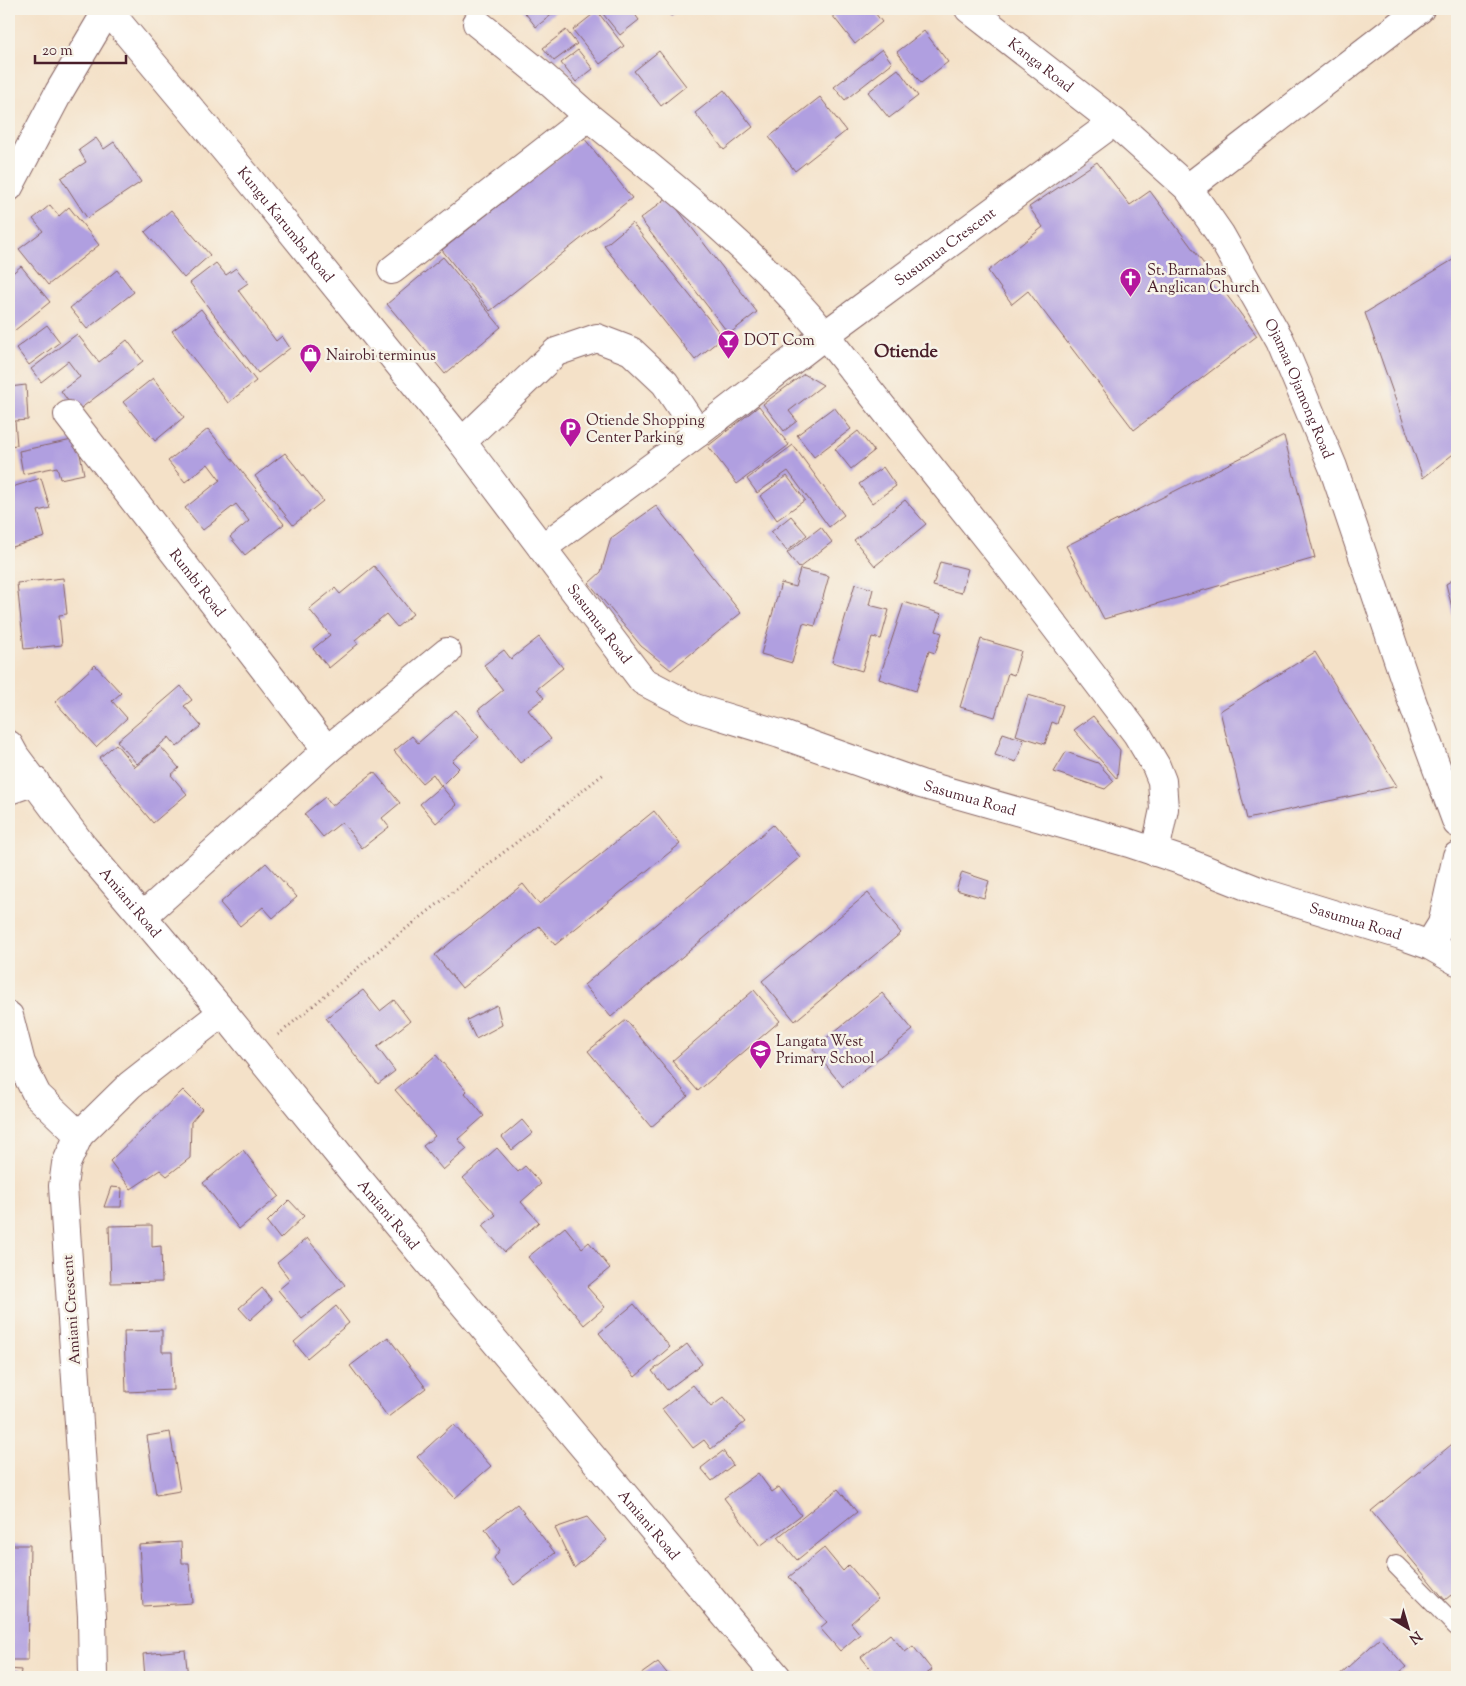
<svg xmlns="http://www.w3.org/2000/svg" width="1466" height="1686" viewBox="0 0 1466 1686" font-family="'Sorts Mill Goudy',serif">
	<rect width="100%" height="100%" fill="#f7f3e8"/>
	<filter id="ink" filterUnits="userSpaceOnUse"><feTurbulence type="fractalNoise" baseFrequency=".02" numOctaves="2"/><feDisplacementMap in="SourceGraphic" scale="10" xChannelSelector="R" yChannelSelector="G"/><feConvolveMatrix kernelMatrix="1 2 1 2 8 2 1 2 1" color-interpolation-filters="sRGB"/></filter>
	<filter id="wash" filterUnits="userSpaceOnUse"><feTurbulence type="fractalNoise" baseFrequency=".0096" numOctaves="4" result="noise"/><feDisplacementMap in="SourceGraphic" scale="20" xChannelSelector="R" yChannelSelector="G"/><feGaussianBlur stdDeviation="1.12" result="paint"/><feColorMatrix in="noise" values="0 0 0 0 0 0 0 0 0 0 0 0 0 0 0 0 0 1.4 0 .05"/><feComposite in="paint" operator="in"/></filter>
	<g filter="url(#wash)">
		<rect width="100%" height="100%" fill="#f4e1c8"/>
		<g id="blocks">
			<!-- building -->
			<g fill="#b09fe0">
				<polygon points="522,9 559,9 536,27"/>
				<polygon points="599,9 631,9 639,20 620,35"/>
				<polygon points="666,9 680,9 671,16"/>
				<polygon points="775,9 785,9 779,14"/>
				<polygon points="830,9 872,9 882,22 855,44 828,10"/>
				<polygon points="597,11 624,46 600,64 573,30"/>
				<polygon points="566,30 577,44 554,61 543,48"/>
				<polygon points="924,31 948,62 921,83 897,52"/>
				<polygon points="882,49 892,63 845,100 834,87"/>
				<polygon points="578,50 593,69 576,82 561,63"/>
				<polygon points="659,51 686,86 661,106 634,71"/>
				<polygon points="898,69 918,96 889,118 868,92"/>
				<polygon points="724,90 753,127 724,150 695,113"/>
				<polygon points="820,97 846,131 795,171 769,137"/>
				<polygon points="96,138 104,149 114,142 141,182 87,218 61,178 86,162 79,150"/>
				<polygon points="584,138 632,198 490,311 442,250"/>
				<polygon points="1097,162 1130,205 1150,191 1257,336 1134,430 1028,291 1012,304 988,271 1043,227 1029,207"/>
				<polygon points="668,197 757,312 729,334 640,219"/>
				<polygon points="50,205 59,216 69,207 99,245 48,285 19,249 43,231 33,219"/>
				<polygon points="171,210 210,255 184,278 145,232"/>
				<polygon points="632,223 723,337 695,360 604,246"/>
				<polygon points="443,257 501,327 445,374 387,304"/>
				<polygon points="1456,258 1457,261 1457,451 1423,478 1365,313"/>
				<polygon points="216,263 226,275 236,268 248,283 238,290 276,341 282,336 290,348 258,373 190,283"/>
				<polygon points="21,266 50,302 9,335 9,276"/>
				<polygon points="117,270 134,292 87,329 70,308"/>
				<polygon points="201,309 256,381 228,403 172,331"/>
				<polygon points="47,325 60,342 29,365 16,348"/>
				<polygon points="77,334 99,362 127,340 143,361 76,412 61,391 80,377 68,361 41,382 31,369"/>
				<polygon points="804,374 823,385 789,411 797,421 784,431 763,404"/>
				<polygon points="153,378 184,417 155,441 123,402"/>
				<polygon points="26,385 28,420 15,421 17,445 9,446 9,387"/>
				<polygon points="759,406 789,445 737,484 708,446"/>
				<polygon points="834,407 851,429 814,457 797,435"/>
				<polygon points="208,429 284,524 245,555 230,537 249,521 236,504 203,530 185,508 220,480 208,464 185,482 168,461"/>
				<polygon points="858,431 874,451 851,469 835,449"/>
				<polygon points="1284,436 1315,558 1104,619 1066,546"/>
				<polygon points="77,439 84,474 60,479 57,467 23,474 19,451"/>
				<polygon points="793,445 844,515 829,527 788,471 757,493 747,479"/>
				<polygon points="285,453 323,501 293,525 255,476"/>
				<polygon points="883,467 896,486 872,503 859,484"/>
				<polygon points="787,476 805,500 777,520 760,496"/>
				<polygon points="9,477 12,487 41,478 50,508 38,511 45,537 9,548"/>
				<polygon points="905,500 926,524 875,566 854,540"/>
				<polygon points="656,506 741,613 671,670 641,646 589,583 601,572 611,538"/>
				<polygon points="791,516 807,535 787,551 771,532"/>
				<polygon points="821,527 832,542 799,568 787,553"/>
				<polygon points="940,562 968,569 961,593 933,586"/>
				<polygon points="374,566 413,614 397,627 386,614 355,640 358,644 329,668 313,649 330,635 309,609 335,588 340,594"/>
				<polygon points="800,569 829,576 815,626 803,623 792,663 761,654 781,583 795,587"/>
				<polygon points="1457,577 1457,627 1446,584"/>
				<polygon points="63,578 67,614 59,615 62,645 24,649 17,583"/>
				<polygon points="855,584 873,589 869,605 889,610 881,639 872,637 862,671 832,662"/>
				<polygon points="904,602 942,614 936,631 942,633 935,653 929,651 916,691 879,679"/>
				<polygon points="539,637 563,668 537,689 544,698 528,710 551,739 520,763 478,710 503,690 484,665 504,650 511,659"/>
				<polygon points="981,639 1021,651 1014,675 1008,673 995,717 960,707"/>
				<polygon points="1315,652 1397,786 1247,819 1220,711"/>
				<polygon points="95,665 121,693 112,701 127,718 96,747 55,702"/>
				<polygon points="181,686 192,700 184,706 201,726 177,747 169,737 137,764 117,741"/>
				<polygon points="1028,695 1063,705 1057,724 1052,722 1045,744 1016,735"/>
				<polygon points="456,710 479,737 452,761 459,768 441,786 457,805 436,823 420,804 441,786 433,774 422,783 394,751 412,736 418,743"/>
				<polygon points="1093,716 1120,750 1117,779 1074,730"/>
				<polygon points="1003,733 1024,740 1016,762 995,755"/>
				<polygon points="116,744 135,767 160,746 179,768 171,775 187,794 153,823 99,758"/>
				<polygon points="1066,752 1098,763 1114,781 1105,789 1054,772"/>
				<polygon points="374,772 400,803 382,818 389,827 362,848 342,822 323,837 304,814 325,797 332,806"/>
				<polygon points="654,811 680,844 555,945 539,926 462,988 435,955 523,884 539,904"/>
				<polygon points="773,825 800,857 611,1017 584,985"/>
				<polygon points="266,863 297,897 273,918 263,907 240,926 220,903"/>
				<polygon points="962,872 989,881 984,898 956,890"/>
				<polygon points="868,893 901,933 795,1021 762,981"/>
				<polygon points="363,990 380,1011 394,1000 410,1021 377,1047 395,1071 378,1084 326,1018"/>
				<polygon points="754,990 780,1021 698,1091 672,1061"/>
				<polygon points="882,993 913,1030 843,1087 813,1049"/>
				<polygon points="497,1005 502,1025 476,1039 467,1020"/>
				<polygon points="626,1020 688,1096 651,1127 588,1051"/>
				<polygon points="436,1055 467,1091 465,1093 484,1116 458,1139 467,1149 443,1170 423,1146 435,1136 395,1090"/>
				<polygon points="183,1090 202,1109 191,1122 190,1158 167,1176 160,1170 131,1189 110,1161"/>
				<polygon points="522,1120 533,1133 512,1150 502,1137"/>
				<polygon points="497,1148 518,1172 525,1166 541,1184 521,1202 539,1222 505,1252 482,1226 496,1215 463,1178"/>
				<polygon points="243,1150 279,1196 239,1229 203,1183"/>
				<polygon points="111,1187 122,1188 121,1207 104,1207"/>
				<polygon points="289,1200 304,1216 280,1239 267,1222"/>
				<polygon points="152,1225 152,1247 161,1246 162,1282 111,1283 109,1226"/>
				<polygon points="565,1227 582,1248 589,1242 610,1268 587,1287 605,1307 584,1325 528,1257"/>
				<polygon points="307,1238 345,1285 302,1319 278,1290 290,1280 277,1263"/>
				<polygon points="262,1288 272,1300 250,1320 239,1308"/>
				<polygon points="634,1304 670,1347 635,1377 599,1333"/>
				<polygon points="336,1306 349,1323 307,1358 294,1342"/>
				<polygon points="162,1330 162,1352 172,1352 173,1390 126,1392 124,1331"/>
				<polygon points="388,1337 426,1388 388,1417 350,1366"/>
				<polygon points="687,1344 702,1364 667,1390 652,1371"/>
				<polygon points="693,1385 711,1407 724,1397 745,1422 711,1449 704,1440 693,1448 662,1409"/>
				<polygon points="453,1424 491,1466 455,1498 417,1457"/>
				<polygon points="170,1432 180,1491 156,1495 147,1436"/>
				<polygon points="1457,1440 1457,1603 1451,1595 1445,1600 1371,1511"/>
				<polygon points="723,1451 733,1465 712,1481 701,1468"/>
				<polygon points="758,1473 772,1492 779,1487 801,1515 760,1546 724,1498"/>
				<polygon points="838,1489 857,1512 797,1560 778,1537"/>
				<polygon points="517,1504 555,1553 514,1585 494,1558 500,1550 485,1529"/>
				<polygon points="587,1517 607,1540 574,1568 555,1528"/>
				<polygon points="181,1542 182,1563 189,1563 192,1603 143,1606 139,1545"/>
				<polygon points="9,1545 30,1545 28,1660 9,1660"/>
				<polygon points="824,1548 843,1571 849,1565 878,1599 851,1623 860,1634 840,1651 820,1628 827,1622 789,1577"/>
				<polygon points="890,1634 905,1652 913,1646 932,1670 922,1677 877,1677 861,1657"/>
				<polygon points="1380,1638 1406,1667 1394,1677 1337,1677"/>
				<polygon points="185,1650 188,1677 145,1677 143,1654"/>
				<polygon points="658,1662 670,1677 637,1677"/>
				<polygon points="9,1669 21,1670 20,1677 9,1677"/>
			</g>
		</g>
	</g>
	<g filter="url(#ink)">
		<use href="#blocks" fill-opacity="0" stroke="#866362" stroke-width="1"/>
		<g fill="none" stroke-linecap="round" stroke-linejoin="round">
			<defs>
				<polyline id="service" points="1396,1565 1457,1627"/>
				<g id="minor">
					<path id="s1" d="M107,9L245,174L462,442L542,548L698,433L825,335L1114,122L1188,188L1220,234L1280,340L1333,467L1412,701L1457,823"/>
					<path id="s2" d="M969,9L1114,122"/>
					<path d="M477,23C498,40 519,56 539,73C557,88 573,104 591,119C673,186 757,252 825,335L1012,570L1137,734L1156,766L1162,781L1164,809L1155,852"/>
					<polyline points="9,187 59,92 108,9"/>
					<polyline points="1188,188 1420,9"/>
					<polyline points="392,270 588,117"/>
					<path id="s3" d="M68,415L327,750"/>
					<polyline points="462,442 556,352 597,338 631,351 665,383 698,433"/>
					<path id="s4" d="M542,548L643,681L695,708L780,734L921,784L1129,843L1186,862L1264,893L1401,935L1429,945L1457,961"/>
					<path id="s5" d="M9,745L15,756L81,844L223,1012L357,1177L777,1677"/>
					<polyline points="9,790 35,781"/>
					<polyline points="143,916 327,750 447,652"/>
					<polyline points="1429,945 1442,924 1457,856"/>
					<polyline points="9,1016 21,1063 37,1095 79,1135"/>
					<polyline points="93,1677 92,1616 63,1186 66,1164 79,1135 130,1085 223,1012"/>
				</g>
			</defs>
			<!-- service casing -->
			<use href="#service" stroke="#866362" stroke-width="20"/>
			<!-- minor casing -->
			<use href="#minor" stroke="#866362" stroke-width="30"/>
			<!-- path -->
			<polyline stroke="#866362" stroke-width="3" stroke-dasharray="1 4" stroke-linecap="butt" points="278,1035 379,950 605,773"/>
			<!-- service -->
			<use href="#service" stroke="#fff" stroke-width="18"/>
			<!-- minor -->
			<use href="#minor" stroke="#fff" stroke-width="28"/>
		</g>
	</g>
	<!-- icons -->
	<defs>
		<symbol id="church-pin" viewBox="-11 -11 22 30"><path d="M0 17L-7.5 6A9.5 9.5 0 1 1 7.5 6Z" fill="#b5179e" stroke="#f7f3e8"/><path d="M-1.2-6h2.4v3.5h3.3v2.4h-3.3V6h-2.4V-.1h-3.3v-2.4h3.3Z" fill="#fff"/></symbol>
		<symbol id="bar-pin" viewBox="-11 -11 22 30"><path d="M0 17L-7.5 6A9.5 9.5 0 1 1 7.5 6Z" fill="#b5179e" stroke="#f7f3e8"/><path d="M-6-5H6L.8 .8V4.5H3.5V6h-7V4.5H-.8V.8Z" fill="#fff"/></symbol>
		<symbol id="shop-pin" viewBox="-11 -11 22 30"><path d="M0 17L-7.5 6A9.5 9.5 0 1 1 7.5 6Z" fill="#b5179e" stroke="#f7f3e8"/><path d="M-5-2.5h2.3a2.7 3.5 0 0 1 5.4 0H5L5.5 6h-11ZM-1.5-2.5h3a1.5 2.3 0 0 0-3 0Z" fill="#fff"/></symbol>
		<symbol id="parking-pin" viewBox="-11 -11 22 30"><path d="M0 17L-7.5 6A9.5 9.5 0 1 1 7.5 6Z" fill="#b5179e" stroke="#f7f3e8"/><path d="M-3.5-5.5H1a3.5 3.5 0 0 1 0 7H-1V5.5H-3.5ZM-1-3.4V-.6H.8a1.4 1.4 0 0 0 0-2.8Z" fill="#fff"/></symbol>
		<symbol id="school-pin" viewBox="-11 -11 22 30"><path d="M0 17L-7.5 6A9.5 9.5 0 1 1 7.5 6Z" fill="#b5179e" stroke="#f7f3e8"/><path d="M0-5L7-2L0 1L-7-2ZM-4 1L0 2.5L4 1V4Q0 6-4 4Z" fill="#fff"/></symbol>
	</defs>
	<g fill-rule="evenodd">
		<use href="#church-pin" x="1118" y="266" width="25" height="34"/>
		<use href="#bar-pin" x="716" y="328" width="25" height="34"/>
		<use href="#shop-pin" x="298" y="342" width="25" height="34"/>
		<use href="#parking-pin" x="558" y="416" width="25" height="34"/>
		<use href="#school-pin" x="748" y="1038" width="25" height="34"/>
	</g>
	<g text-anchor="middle" stroke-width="5" stroke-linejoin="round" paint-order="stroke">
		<!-- street labels -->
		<g font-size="15" fill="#4a1f2b" stroke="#f7f3e8">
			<text dy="5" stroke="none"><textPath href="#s2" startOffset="91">Kanga Road</textPath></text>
			<text dy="5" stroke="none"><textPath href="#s1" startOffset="280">Kungu Karumba Road</textPath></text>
			<text dy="5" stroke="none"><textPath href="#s1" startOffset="1196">Susumua Crescent</textPath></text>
			<text dy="5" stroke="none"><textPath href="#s1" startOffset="1735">Ojamaa Ojamong Road</textPath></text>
			<text dy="5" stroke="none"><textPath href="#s3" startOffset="212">Rumbi Road</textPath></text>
			<text dy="5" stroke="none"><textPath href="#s4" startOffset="95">Sasumua Road</textPath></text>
			<text dy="5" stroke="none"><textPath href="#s4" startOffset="515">Sasumua Road</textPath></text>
			<text dy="5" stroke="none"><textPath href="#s5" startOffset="199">Amiani Road</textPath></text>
			<text dy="5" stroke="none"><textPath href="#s4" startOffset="920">Sasumua Road</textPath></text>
			<text dy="5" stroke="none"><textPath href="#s5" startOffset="604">Amiani Road</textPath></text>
			<text transform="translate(71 1310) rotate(-94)" y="5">Amiani Crescent</text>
			<text dy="5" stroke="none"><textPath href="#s5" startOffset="1009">Amiani Road</textPath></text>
		</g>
		<!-- poi labels -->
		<g font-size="15" fill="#4a1f2b" stroke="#f7f3e8" text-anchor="start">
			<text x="1147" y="275">St. Barnabas<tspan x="1147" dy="17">Anglican Church</tspan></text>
			<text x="744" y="345">DOT Com</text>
			<text x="326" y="360">Nairobi terminus</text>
			<text x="586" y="425">Otiende Shopping<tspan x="586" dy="17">Center Parking</tspan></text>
			<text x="776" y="1046">Langata West<tspan x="776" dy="17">Primary School</tspan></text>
		</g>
		<!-- quarter labels -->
		<g font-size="18" font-weight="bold" fill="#4a1f2b" stroke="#f7f3e8">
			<text x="906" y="357">Otiende</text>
		</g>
	</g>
	<!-- margin -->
	<rect width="1466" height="1686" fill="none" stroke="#f7f3e8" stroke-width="30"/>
	<!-- north arrow -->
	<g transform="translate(1408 1628) rotate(142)" stroke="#f7f3e8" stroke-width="4" paint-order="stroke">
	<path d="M0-4L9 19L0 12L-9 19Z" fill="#4a1f2b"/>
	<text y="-8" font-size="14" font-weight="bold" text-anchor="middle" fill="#4a1f2b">N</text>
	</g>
	<!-- scale -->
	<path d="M35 55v8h91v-8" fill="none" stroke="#4a1f2b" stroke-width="2.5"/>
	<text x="42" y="55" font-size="15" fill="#4a1f2b" stroke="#f7f3e8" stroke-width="4" paint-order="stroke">20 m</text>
</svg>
